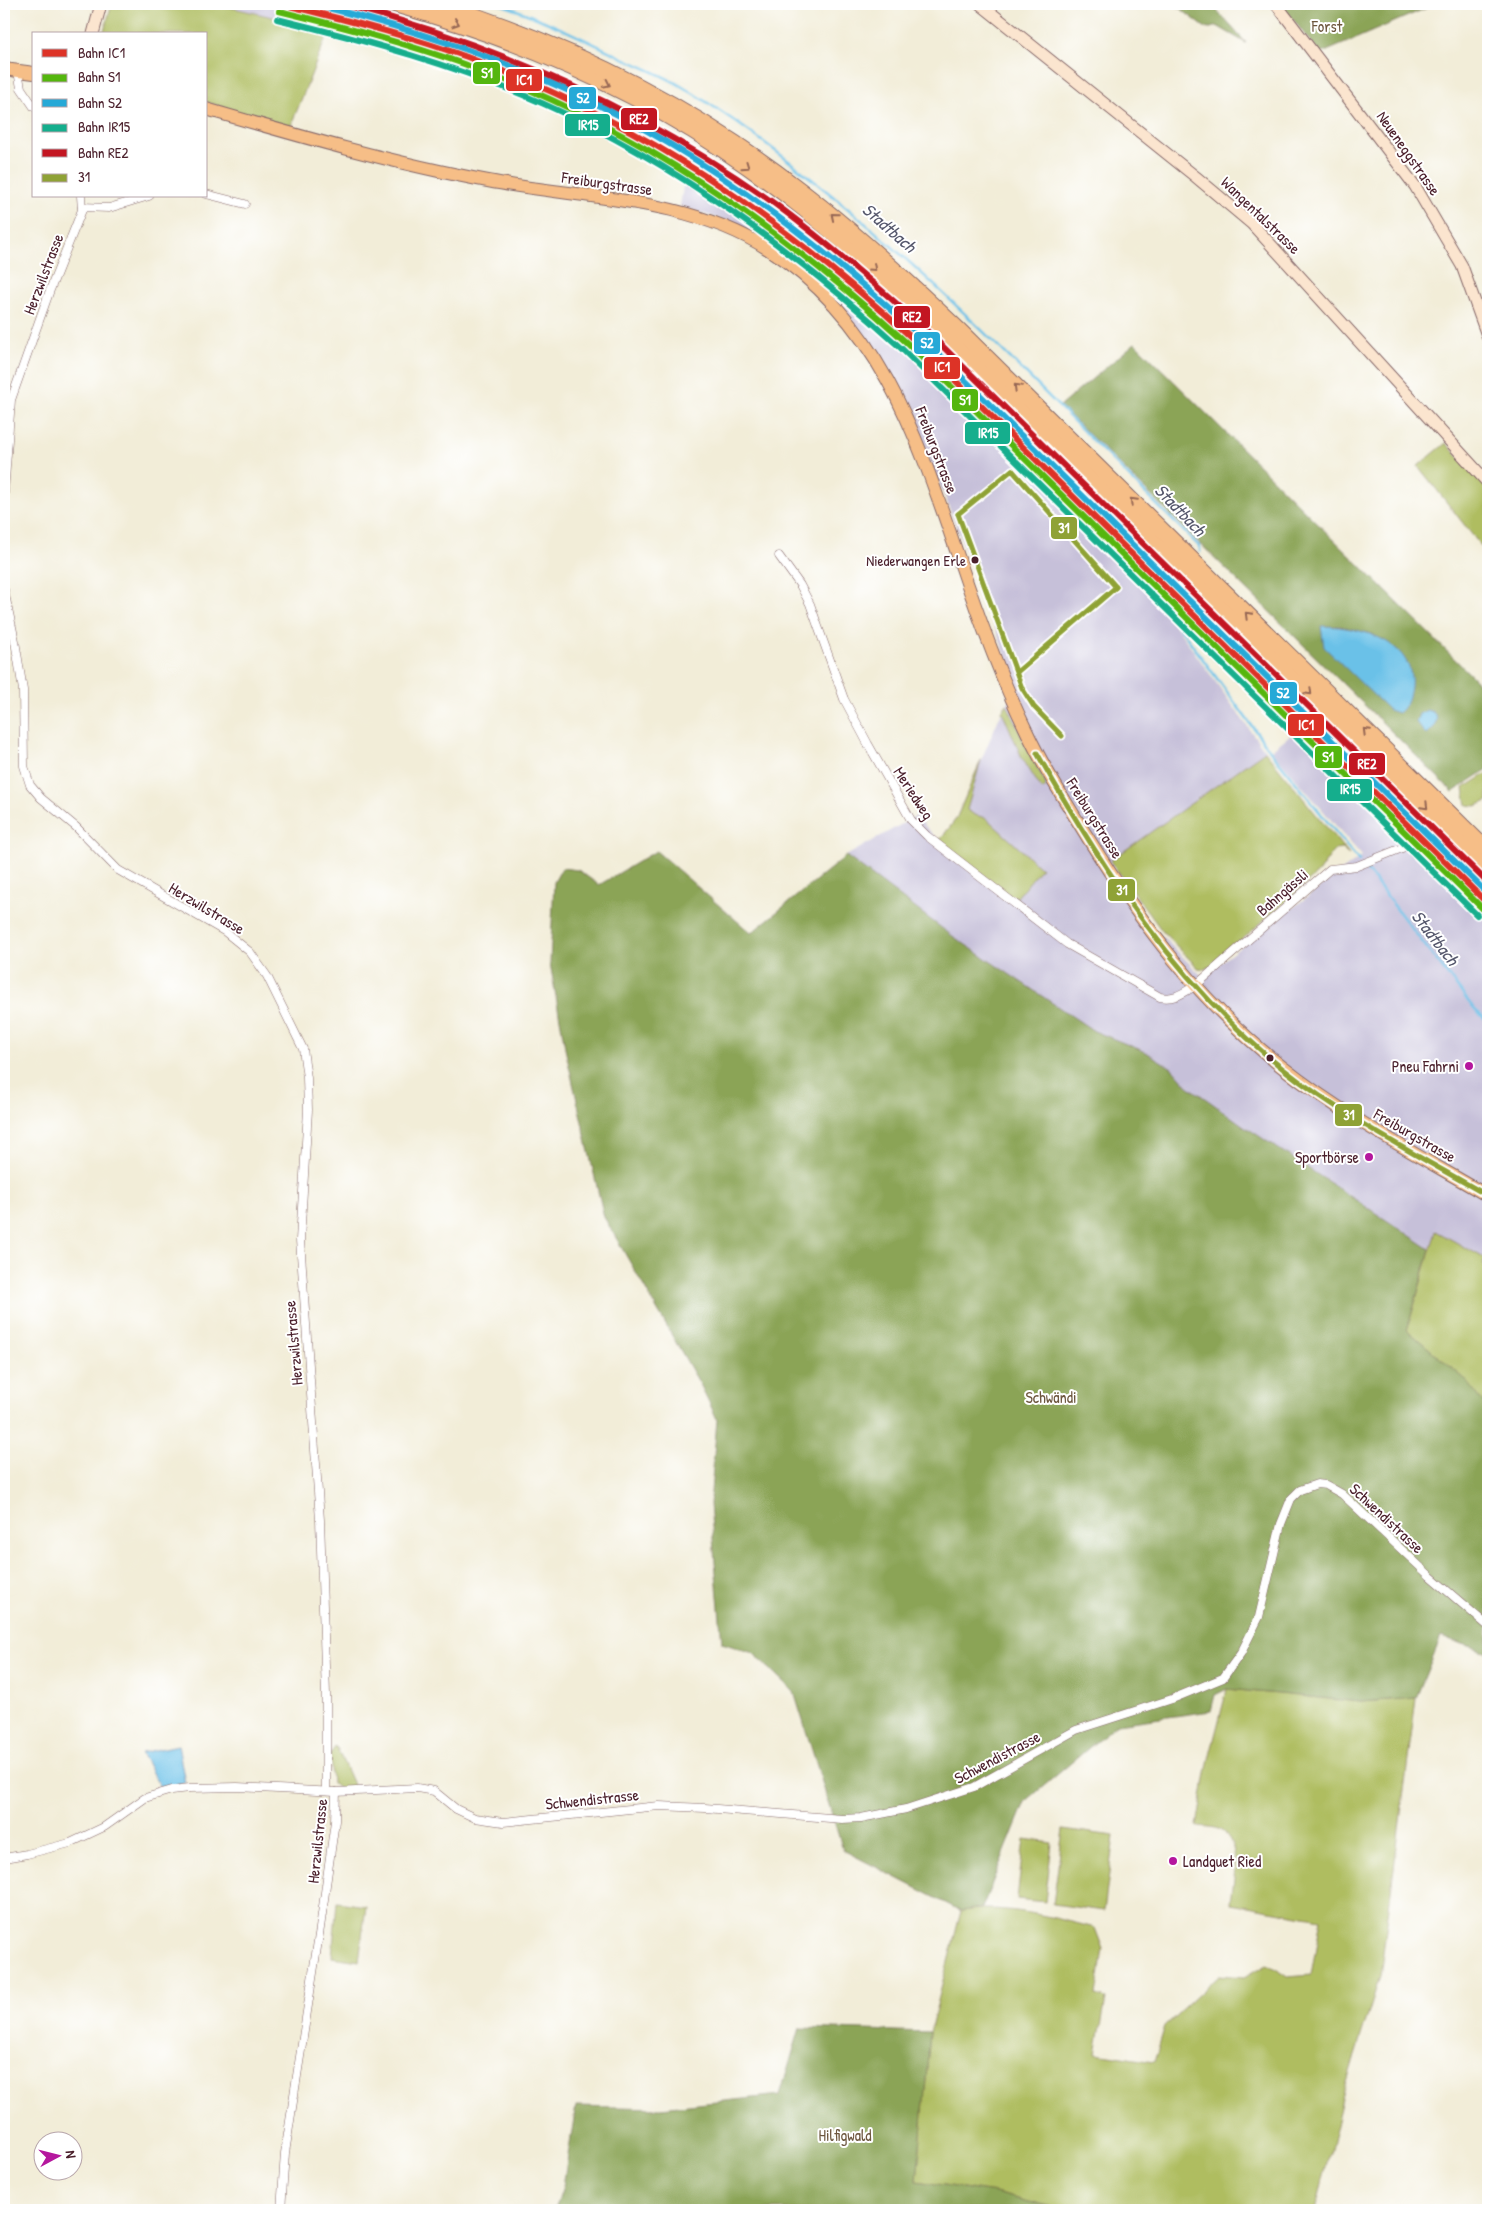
<svg xmlns="http://www.w3.org/2000/svg" width="1492" height="2214" viewBox="0 0 1492 2214" font-family="'Patrick Hand',sans-serif">
	<rect width="100%" height="100%" fill="#fff"/>
	<filter id="ink" filterUnits="userSpaceOnUse"><feTurbulence type="fractalNoise" baseFrequency=".02" numOctaves="2"/><feDisplacementMap in="SourceGraphic" scale="10" xChannelSelector="R" yChannelSelector="G"/><feConvolveMatrix kernelMatrix="1 2 1 2 8 2 1 2 1" color-interpolation-filters="sRGB"/></filter>
	<filter id="wash" filterUnits="userSpaceOnUse"><feTurbulence type="fractalNoise" baseFrequency=".0096" numOctaves="4" result="noise"/><feDisplacementMap in="SourceGraphic" scale="20" xChannelSelector="R" yChannelSelector="G"/><feGaussianBlur stdDeviation="1.12" result="paint"/><feColorMatrix in="noise" values="0 0 0 0 0 0 0 0 0 0 0 0 0 0 0 0 0 1.4 0 .05"/><feComposite in="paint" operator="in"/></filter>
	<g filter="url(#wash)">
		<rect width="100%" height="100%" fill="#f2edd8"/>
		<!-- industrial -->
		<path fill="#c6c0d9" fill-rule="evenodd" d="M216,4H331L370,13L484,52L569,83L664,133L767,202L845,263L875,289L1488,884V1267L1483,1264L1486,1259L1437,1232L1430,1249L1244,1126L1188,1086L1172,1068L1146,1052L1094,1031L951,935L846,856L916,816L939,841L956,819L1002,711L1018,688L947,502L898,387L877,351L772,247L736,224L680,206L684,181L639,149L548,104L438,60L329,30ZM1152,593L1166,598L1299,728L1271,750L1362,856L1202,976L1150,924L1109,862L1265,751Z"/>
		<!-- green -->
		<g fill="#afbd60" stroke="#7c6e46">
			<polygon points="112,4 216,4 329,30 290,128 206,102 206,34 103,34"/>
			<polygon points="1446,443 1488,489 1488,541 1481,546 1418,466"/>
			<polygon points="1007,704 1029,753 1045,781 1046,787 1042,790 1022,758 1002,711"/>
			<polygon points="1265,751 1349,855 1342,849 1334,850 1318,873 1212,966 1204,969 1198,968 1163,932 1110,861"/>
			<polygon points="981,760 967,810 975,815 986,818 1041,868 1014,901 939,841 956,819"/>
			<polygon points="1488,773 1488,801 1476,806 1467,805 1464,788"/>
			<polygon points="1436,1231 1486,1259 1483,1264 1488,1267 1488,1409 1466,1380 1407,1330"/>
			<path d="M1227,1689L1361,1702L1416,1698L1380,1976L1344,2091L1316,2210H1059L995,2193L917,2181L930,2032L961,1911C1005,1904 1052,1917 1095,1928L1103,1949L1096,1996L1106,1999L1096,2053L1154,2062L1165,2026L1219,1975L1244,1977L1266,1964L1288,1977L1311,1975L1321,1919L1231,1903C1233,1881 1243,1843 1220,1830C1214,1826 1203,1827 1197,1826L1207,1767Z"/>
			<polygon points="335,1747 337,1748 355,1789 339,1789 332,1783 330,1754"/>
			<polygon points="1063,1829 1114,1836 1104,1911 1053,1904"/>
			<polygon points="1024,1839 1052,1843 1045,1902 1017,1899"/>
			<polygon points="337,1902 366,1906 359,1961 332,1957"/>
		</g>
		<!-- forest -->
		<g fill="#8ba456" stroke="#6a6240" fill-rule="evenodd">
			<polygon points="1174,4 1211,4 1246,43 1217,26 1207,29"/>
			<polygon points="1281,4 1436,4 1320,54"/>
			<path d="M1135,343L1488,692V769L1453,792L1060,406ZM1340,626L1374,635L1389,710L1374,695L1321,627Z"/>
			<polygon points="656,851 751,933 846,856 951,935 1094,1031 1146,1052 1172,1068 1188,1086 1244,1126 1430,1249 1407,1330 1466,1380 1488,1409 1488,1652 1441,1637 1416,1698 1361,1702 1227,1689 1215,1695 1211,1711 1117,1724 1025,1802 982,1908 961,1911 843,1850 794,1692 753,1653 722,1643 710,1504 717,1419 701,1386 604,1217 566,1053 550,963 554,882 562,868 578,870 599,885"/>
			<polygon points="800,2028 930,2032 917,2181 995,2193 1059,2210 555,2210 563,2186 576,2106 661,2108 780,2095"/>
		</g>
		<!-- water -->
		<g fill="#6bc1e8" stroke="#5a708a">
			<path d="M1321,626C1357,626 1416,640 1411,687C1409,699 1407,705 1398,713L1389,710L1324,647Z"/>
			<polygon points="1427,710 1433,712 1437,719 1434,727 1426,735 1416,722 1419,714"/>
			<polygon points="178,1745 185,1783 160,1787 141,1753"/>
		</g>
		<g fill="none" stroke-linecap="round" stroke-linejoin="round">
			<!-- stream -->
			<g stroke="#6bc1e8" stroke-width="2.5">
				<path d="M500,4C541,18 580,37 619,56C638,65 658,73 676,83C730,115 781,154 829,193C962,301 1077,428 1200,547V552"/>
				<polyline points="1162,591 1159,596 1161,602 1268,748 1359,861"/>
				<polyline points="1365,868 1475,1010 1488,1021"/>
			</g>
		</g>
	</g>
	<g filter="url(#ink)">
		<g fill="none" stroke-linecap="round" stroke-linejoin="round">
			<defs>
				<g id="street">
					<polyline points="18,71 21,88 34,107"/>
					<polyline points="206,194 245,204"/>
					<polyline points="82,207 109,208 149,196"/>
					<polyline points="4,539 4,493 11,400 50,290 82,210 81,196"/>
					<path d="M779,556L800,585L810,604L844,699L868,744L911,820L927,836L1067,944L1160,997C1174,1000 1183,993 1195,986L1330,869L1357,866L1402,848"/>
					<polyline points="4,590 15,641 23,690 24,766 30,785 41,798 76,827 118,870 224,931 250,952 267,976 303,1049 307,1078 308,1110 300,1240 320,1520 326,1695 326,1791"/>
					<polyline points="4,1858 27,1854 70,1843 104,1827 145,1798 172,1790 190,1788 237,1787 336,1792 417,1788 434,1791 456,1809 475,1818 503,1822 659,1806 705,1808 842,1819 861,1818 906,1809 974,1787 1076,1730 1172,1699 1223,1678 1241,1653 1259,1617 1281,1524 1291,1499 1300,1490 1317,1484 1326,1485 1342,1494 1430,1576 1488,1626"/>
					<polyline points="281,2210 285,2153 320,1928 335,1821 336,1792"/>
				</g>
				<g id="secondary">
					<polyline points="980,4 1196,177 1252,224 1488,483"/>
					<polyline points="1276,4 1415,186 1462,266 1488,338"/>
					<polyline points="93,34 101,4"/>
				</g>
				<g id="primary">
					<polyline points="4,69 34,73"/>
					<path d="M206,109C299,136 392,163 488,181C581,199 685,196 768,249C881,321 918,439 959,559C978,616 999,674 1025,728C1043,767 1066,802 1088,838C1142,925 1200,1002 1281,1066C1345,1117 1418,1155 1488,1196"/>
				</g>
				<g id="highway">
					<path d="M393,4C519,39 640,91 748,167C820,218 885,277 949,338L1488,869"/>
					<path d="M440,4C570,45 693,106 800,190C856,233 908,281 959,330L1488,851"/>
				</g>
			</defs>
			<!-- street casing -->
			<use href="#street" stroke="#856768" stroke-width="9"/>
			<!-- secondary casing -->
			<use href="#secondary" stroke="#856768" stroke-width="13"/>
			<!-- primary casing -->
			<use href="#primary" stroke="#856768" stroke-width="14"/>
			<!-- highway casing -->
			<use href="#highway" stroke="#856768" stroke-width="17"/>
			<!-- street -->
			<use href="#street" stroke="#fff" stroke-width="8"/>
			<!-- secondary -->
			<use href="#secondary" stroke="#fbe5cf" stroke-width="11"/>
			<!-- primary -->
			<use href="#primary" stroke="#f6be87" stroke-width="12"/>
			<!-- highway -->
			<use href="#highway" stroke="#f6be87" stroke-width="15"/>
			<defs>
				<g id="bus-1">
					<polyline points="1012,470 1116,587"/>
					<polyline points="958,514 1022,688 1034,707 1062,736"/>
					<polyline points="958,514 1012,470"/>
					<polyline points="1017,672 1116,587"/>
					<path d="M1037,753C1103,870 1176,983 1282,1068C1345,1118 1419,1156 1488,1196"/>
				</g>
			</defs>
			<!-- bus-1 casing -->
			<use href="#bus-1" stroke="#fff" stroke-width="9"/>
			<!-- bus-1 -->
			<use href="#bus-1" stroke="#8fa236" stroke-width="5"/>
			<defs>
				<path id="rail-1" d="M281,4C344,19 406,35 467,57C641,121 776,214 912,338L1488,904"/>
				<path id="rail-2" d="M279,11C341,26 402,42 461,63C633,124 773,222 907,343L1483,909"/>
				<path id="rail-3" d="M312,4C394,24 474,49 551,83C688,142 808,233 917,333L1488,894"/>
				<path id="rail-4" d="M277,19C368,41 458,66 544,104C678,164 794,251 902,349L1477,915"/>
				<path id="rail-5" d="M342,4C500,45 642,109 775,204C827,242 875,284 923,327L1488,883"/>
			</defs>
			<!-- rail-1 casing -->
			<use href="#rail-1" stroke="#fff" stroke-width="10"/>
			<!-- rail-2 casing -->
			<use href="#rail-2" stroke="#fff" stroke-width="10"/>
			<!-- rail-3 casing -->
			<use href="#rail-3" stroke="#fff" stroke-width="10"/>
			<!-- rail-4 casing -->
			<use href="#rail-4" stroke="#fff" stroke-width="10"/>
			<!-- rail-5 casing -->
			<use href="#rail-5" stroke="#fff" stroke-width="10"/>
			<!-- rail-1 -->
			<use href="#rail-1" stroke="#dd3327" stroke-width="6"/>
			<!-- rail-2 -->
			<use href="#rail-2" stroke="#54b60e" stroke-width="6"/>
			<!-- rail-3 -->
			<use href="#rail-3" stroke="#26a9d7" stroke-width="6"/>
			<!-- rail-4 -->
			<use href="#rail-4" stroke="#15ae8d" stroke-width="6"/>
			<!-- rail-5 -->
			<use href="#rail-5" stroke="#c31622" stroke-width="6"/>
		</g>
		<!-- one-way arrows -->
		<defs><path id="oneway-chevron" d="M-2-3.5L2.5 0L-2 3.5" fill="none" stroke-width="1.6" stroke-linecap="round" stroke-linejoin="round" transform="scale(1.25)"/></defs>
		<g stroke="#976754">
			<use href="#oneway-chevron" transform="translate(456 23) rotate(18)"/>
			<use href="#oneway-chevron" transform="translate(607 84) rotate(26)"/>
			<use href="#oneway-chevron" transform="translate(746 166) rotate(35)"/>
			<use href="#oneway-chevron" transform="translate(834 216) rotate(-140)"/>
			<use href="#oneway-chevron" transform="translate(873 268) rotate(42)"/>
			<use href="#oneway-chevron" transform="translate(1017 387) rotate(-135)"/>
			<use href="#oneway-chevron" transform="translate(1133 501) rotate(-135)"/>
			<use href="#oneway-chevron" transform="translate(1248 615) rotate(-135)"/>
			<use href="#oneway-chevron" transform="translate(1309 692) rotate(45)"/>
			<use href="#oneway-chevron" transform="translate(1366 731) rotate(-135)"/>
			<use href="#oneway-chevron" transform="translate(1425 806) rotate(45)"/>
		</g>
	</g>
	<!-- markers -->
	<g fill="#4a1f2b" stroke="#fff" stroke-width="2">
		<circle cx="975" cy="560" r="4.5"/>
		<circle cx="1270" cy="1058" r="4.5"/>
	</g>
	<g fill="#b5179e" stroke="#fff" stroke-width="2">
		<circle cx="1469" cy="1066" r="5"/>
		<circle cx="1369" cy="1157" r="5"/>
		<circle cx="1173" cy="1861" r="5"/>
	</g>
	<g text-anchor="middle" stroke-width="4" stroke-linejoin="round" paint-order="stroke">
		<!-- bus labels -->
		<g font-size="15" fill="#4a1f2b" stroke="#fff" text-anchor="end">
			<text x="966" y="566">Niederwangen Erle</text>
		</g>
		<!-- park labels -->
		<g font-size="16" fill="#6d563e" stroke="#fff">
			<text x="1327" y="32">Forst</text>
			<text x="1051" y="1403">Schwändi</text>
			<text x="845" y="2141">Hilfigwald</text>
		</g>
		<!-- street labels -->
		<g font-size="16" fill="#4a1f2b" stroke="#fff">
			<text transform="translate(1409 153) rotate(55)" y="6">Neueneggstrasse</text>
			<text transform="translate(607 183) rotate(8)" y="6">Freiburgstrasse</text>
			<text transform="translate(1261 215) rotate(44)" y="6">Wangentalstrasse</text>
			<text transform="translate(43 274) rotate(-69)" y="6">Herzwilstrasse</text>
			<text transform="translate(937 450) rotate(69)" y="6">Freiburgstrasse</text>
			<text transform="translate(914 793) rotate(57)" y="6">Meriedweg</text>
			<text transform="translate(1095 818) rotate(58)" y="6">Freiburgstrasse</text>
			<text transform="translate(1282 892) rotate(-41)" y="6">Bahngässli</text>
			<text transform="translate(207 908) rotate(31)" y="6">Herzwilstrasse</text>
			<text transform="translate(1415 1135) rotate(30)" y="6">Freiburgstrasse</text>
			<text transform="translate(293 1343) rotate(-95)" y="6">Herzwilstrasse</text>
			<text transform="translate(1387 1518) rotate(43)" y="6">Schwendistrasse</text>
			<text transform="translate(997 1757) rotate(-28)" y="6">Schwendistrasse</text>
			<text transform="translate(592 1799) rotate(-6)" y="6">Schwendistrasse</text>
			<text transform="translate(317 1841) rotate(-84)" y="6">Herzwilstrasse</text>
		</g>
		<!-- poi labels -->
		<g font-size="16" fill="#4a1f2b" stroke="#fff" text-anchor="end">
			<text x="1459" y="1072">Pneu Fahrni</text>
			<text x="1359" y="1163">Sportbörse</text>
			<text x="1183" y="1867" text-anchor="start">Landguet Ried</text>
		</g>
		<!-- water labels -->
		<g font-size="18" font-style="italic" fill="#56586d" stroke="#fff">
			<text transform="translate(889 228) rotate(41)" y="6">Stadtbach</text>
			<text transform="translate(1180 510) rotate(46)" y="6">Stadtbach</text>
			<text transform="translate(1435 938) rotate(52)" y="6">Stadtbach</text>
		</g>
	</g>
	<g stroke="#fff" stroke-width="2">
		<rect x="472" y="61" width="29" height="24" rx="5" fill="#54b60e"/>
		<rect x="505" y="68" width="38" height="24" rx="5" fill="#dd3327"/>
		<rect x="568" y="86" width="29" height="24" rx="5" fill="#26a9d7"/>
		<rect x="620" y="107" width="38" height="24" rx="5" fill="#c31622"/>
		<rect x="564" y="113" width="47" height="24" rx="5" fill="#15ae8d"/>
		<rect x="893" y="305" width="38" height="24" rx="5" fill="#c31622"/>
		<rect x="913" y="331" width="28" height="24" rx="5" fill="#26a9d7"/>
		<rect x="923" y="356" width="38" height="24" rx="5" fill="#dd3327"/>
		<rect x="951" y="388" width="28" height="24" rx="5" fill="#54b60e"/>
		<rect x="964" y="421" width="47" height="24" rx="5" fill="#15ae8d"/>
		<rect x="1050" y="516" width="28" height="24" rx="5" fill="#8fa236"/>
		<rect x="1269" y="681" width="29" height="24" rx="5" fill="#26a9d7"/>
		<rect x="1287" y="713" width="38" height="24" rx="5" fill="#dd3327"/>
		<rect x="1314" y="745" width="29" height="24" rx="5" fill="#54b60e"/>
		<rect x="1348" y="752" width="38" height="24" rx="5" fill="#c31622"/>
		<rect x="1326" y="778" width="47" height="24" rx="5" fill="#15ae8d"/>
		<rect x="1107" y="878" width="29" height="24" rx="5" fill="#8fa236"/>
		<rect x="1334" y="1103" width="29" height="24" rx="5" fill="#8fa236"/>
	</g>
	<g font-size="14" text-anchor="middle" font-weight="bold" fill="#fff">
		<text x="487" y="78">S1</text>
		<text x="524" y="85">IC1</text>
		<text x="583" y="103">S2</text>
		<text x="639" y="124">RE2</text>
		<text x="588" y="130">IR15</text>
		<text x="912" y="322">RE2</text>
		<text x="927" y="348">S2</text>
		<text x="942" y="372">IC1</text>
		<text x="965" y="405">S1</text>
		<text x="988" y="438">IR15</text>
		<text x="1064" y="533">31</text>
		<text x="1283" y="698">S2</text>
		<text x="1306" y="730">IC1</text>
		<text x="1328" y="762">S1</text>
		<text x="1367" y="769">RE2</text>
		<text x="1350" y="794">IR15</text>
		<text x="1122" y="895">31</text>
		<text x="1349" y="1120">31</text>
	</g>
	<!-- margin -->
	<rect width="1492" height="2214" fill="none" stroke="#fff" stroke-width="20"/>
	<!-- legend -->
	<rect x="32" y="32" width="175" height="165" fill="#ffffff" stroke="#b7a5aa"/>
	<rect x="42" y="49" width="25" height="8" fill="#dd3327" stroke="#b7a5aa"/>
	<text x="78" y="58" font-size="15" fill="#4a1f2b">Bahn IC1</text>
	<rect x="42" y="74" width="25" height="8" fill="#54b60e" stroke="#b7a5aa"/>
	<text x="78" y="82" font-size="15" fill="#4a1f2b">Bahn S1</text>
	<rect x="42" y="99" width="25" height="8" fill="#26a9d7" stroke="#b7a5aa"/>
	<text x="78" y="108" font-size="15" fill="#4a1f2b">Bahn S2</text>
	<rect x="42" y="124" width="25" height="8" fill="#15ae8d" stroke="#b7a5aa"/>
	<text x="78" y="132" font-size="15" fill="#4a1f2b">Bahn IR15</text>
	<rect x="42" y="149" width="25" height="8" fill="#c31622" stroke="#b7a5aa"/>
	<text x="78" y="158" font-size="15" fill="#4a1f2b">Bahn RE2</text>
	<rect x="42" y="174" width="25" height="8" fill="#8fa236" stroke="#b7a5aa"/>
	<text x="78" y="182" font-size="15" fill="#4a1f2b">31</text>
	<!-- north arrow -->
	<g transform="translate(58 2156) rotate(83)"><circle r="24" fill="#ffffff" stroke="#b7a5aa"/>
	<path d="M0-4L9 19L0 12L-9 19Z" fill="#b5179e"/>
	<text y="-8" font-size="14" font-weight="bold" text-anchor="middle" fill="#4a1f2b">N</text>
	</g>
</svg>
